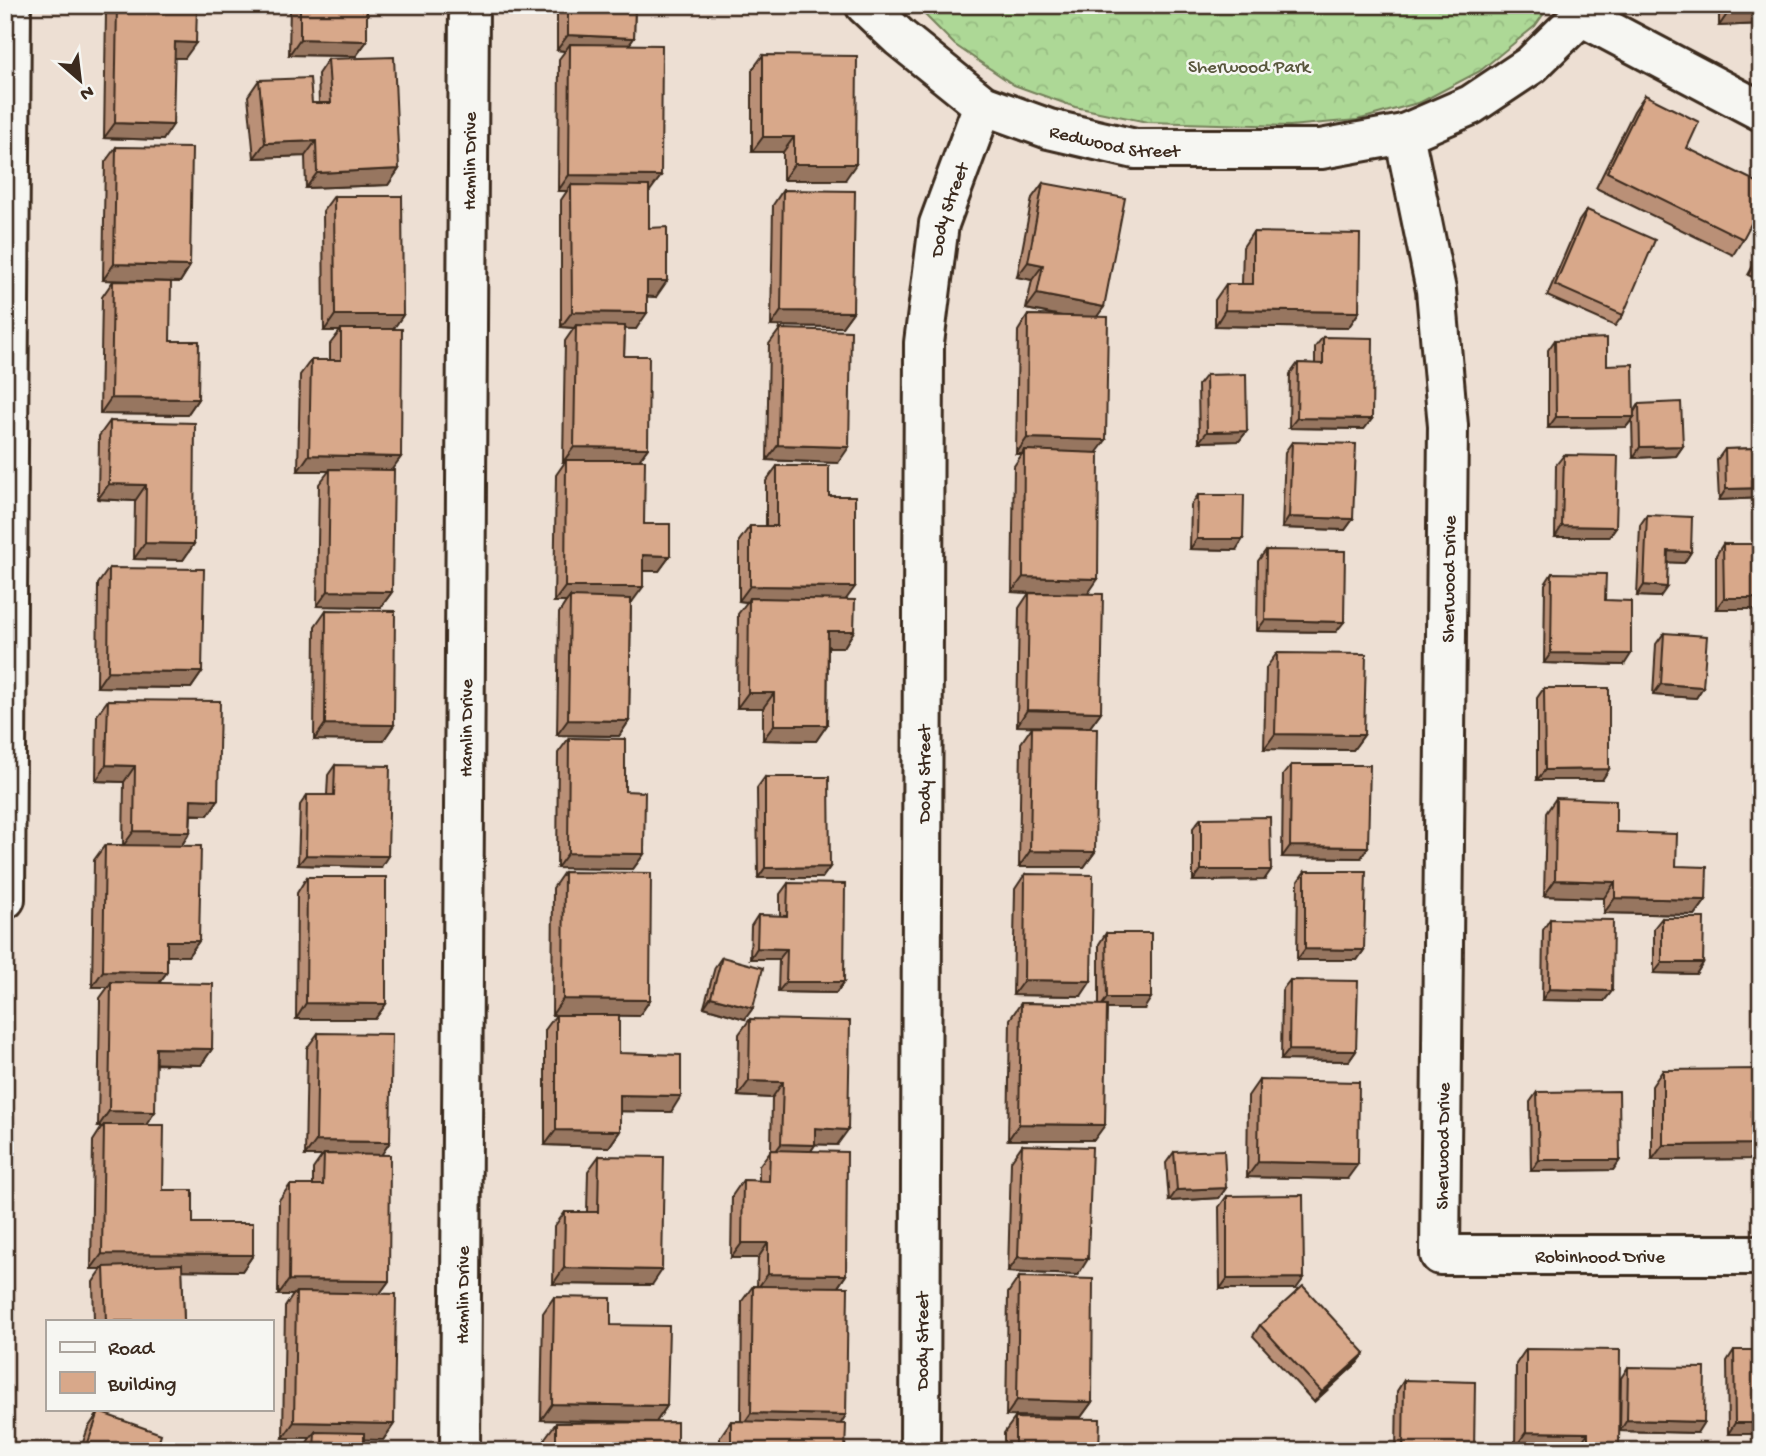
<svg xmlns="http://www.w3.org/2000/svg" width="1766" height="1456" viewBox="0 0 1766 1456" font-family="'Gochi Hand',sans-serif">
	<defs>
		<pattern id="forest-crowns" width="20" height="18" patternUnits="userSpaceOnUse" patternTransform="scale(1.75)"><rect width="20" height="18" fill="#add896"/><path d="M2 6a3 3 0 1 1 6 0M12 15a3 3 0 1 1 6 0" fill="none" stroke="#96ba81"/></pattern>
	</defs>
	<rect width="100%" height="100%" fill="#eddfd3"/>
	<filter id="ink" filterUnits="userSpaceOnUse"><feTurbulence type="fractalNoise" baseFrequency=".0143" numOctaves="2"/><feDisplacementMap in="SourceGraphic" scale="14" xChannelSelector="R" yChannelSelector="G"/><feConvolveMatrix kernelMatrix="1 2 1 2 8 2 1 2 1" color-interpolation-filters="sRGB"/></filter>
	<g filter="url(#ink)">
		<!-- forest -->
		<polygon fill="url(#forest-crowns)" stroke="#74815a" stroke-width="2" points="915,5 1550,5 1535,26 1480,71 1421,102 1357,120 1290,126 1147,122 1075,107 1014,85 955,45"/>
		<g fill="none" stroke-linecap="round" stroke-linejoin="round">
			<defs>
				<g id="street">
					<path id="s1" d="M865,5L900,38L983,105L1049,129L1135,149H1321L1404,134"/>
					<path id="s2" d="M1586,5L1581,16L1531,65L1471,105L1404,134L1436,290L1448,426L1440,1255H1761"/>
					<polyline points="1581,16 1761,111"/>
					<polyline points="5,899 11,5"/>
					<path id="s3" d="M460,1451L469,5"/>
					<path id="s4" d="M920,1451L924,343L939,224L983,105"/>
				</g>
			</defs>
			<!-- street casing -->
			<use href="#street" stroke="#3b2a1e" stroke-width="44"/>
			<!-- street -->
			<use href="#street" stroke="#f6f6f2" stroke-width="38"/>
		</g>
		<!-- wall -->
		<g fill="#ba9077" stroke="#3b2a1e" stroke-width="2">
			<polygon points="110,5 197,5 185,58 174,58 163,140 104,138 106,11"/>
			<polygon points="290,5 367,5 367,41 356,56 289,55"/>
			<polygon points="557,5 635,5 634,38 629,45 661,176 649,191 649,228 656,297 647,296 636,329 625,328 624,356 648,448 639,460 644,524 670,556 659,571 643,571 632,602 631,602 629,721 619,736 557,735 559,613 566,602 554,602 556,475 565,462 563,462 565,341 574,328 561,327 561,200 567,191 558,191 559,59 565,51 557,50"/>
			<polygon points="1719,5 1761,5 1761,24 1719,26"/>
			<polygon points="763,55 845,180 783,180 783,152 752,152 752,70"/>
			<polygon points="328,59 399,169 388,185 306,188 305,156 254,158 248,96 259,80 312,103 319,103 318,74"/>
			<polygon points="1645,95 1687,148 1743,239 1733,255 1596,188 1634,111"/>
			<polygon points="116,147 190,266 180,282 103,280 105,162"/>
			<polygon points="1043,183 1104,307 1097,316 1096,453 1087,594 1101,712 1090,727 1017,726 1019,608 1029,593 1012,592 1014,466 1022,454 1016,454 1018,331 1028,315 1061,316 1026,309 1032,280 1017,277 1032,198"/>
			<polygon points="783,190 853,312 842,327 771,326 773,205"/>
			<polygon points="334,196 403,315 393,329 401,457 391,470 392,592 381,607 317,606 319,484 329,471 298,471 300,375 311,360 330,360 330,344 340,331 324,331 323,211"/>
			<polygon points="1587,210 1623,315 1615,326 1547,296 1579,221"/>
			<polygon points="1253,232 1359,312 1348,328 1215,326 1215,300 1226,284 1242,284 1243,247"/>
			<polygon points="1761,251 1761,281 1748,275"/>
			<polygon points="113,281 170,341 198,399 187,415 100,414 102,297"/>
			<polygon points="780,329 838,463 767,460 769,344"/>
			<polygon points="1323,337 1372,419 1364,429 1289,428 1290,374 1298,363 1315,364 1315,347"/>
			<polygon points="1555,340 1607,365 1634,412 1639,404 1683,446 1676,456 1633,458 1632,420 1626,427 1548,428 1548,350"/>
			<polygon points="1206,375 1247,431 1239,441 1199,442 1198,385"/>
			<polygon points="110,421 194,544 183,560 134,559 135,501 98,499 99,436"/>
			<polygon points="1292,442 1353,519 1345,530 1282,528 1285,452"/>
			<polygon points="1761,448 1761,498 1719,500 1717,460 1725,449"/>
			<polygon points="1564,455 1609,537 1555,537 1556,465"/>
			<polygon points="777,466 829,496 846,600 854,631 844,647 828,647 827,725 816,741 763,740 763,708 737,708 738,614 747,602 739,601 739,541 750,526 766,526 766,481"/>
			<polygon points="1198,495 1236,550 1190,549 1191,505"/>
			<polygon points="1647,515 1691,552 1684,563 1668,562 1660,597 1637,596 1640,525"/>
			<polygon points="1723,544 1759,609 1716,609 1716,555"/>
			<polygon points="1266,550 1336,632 1257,631 1258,561"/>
			<polygon points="109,568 202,672 191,688 97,687 98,584"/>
			<polygon points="1552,573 1605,600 1624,665 1544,663 1545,584"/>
			<polygon points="326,610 394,725 383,741 314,740 315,626"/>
			<polygon points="1664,633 1703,687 1696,698 1653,695 1656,644"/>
			<polygon points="1277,653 1364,735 1353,750 1264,749 1266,668"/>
			<polygon points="1544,688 1609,769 1602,780 1537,780 1537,698"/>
			<polygon points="108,700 218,800 208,815 191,815 190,832 181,846 199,941 188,956 167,956 167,972 159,983 212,1049 201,1065 156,1064 146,1125 163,1190 193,1223 253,1255 242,1271 182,1270 184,1321 94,1321 93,1282 102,1269 91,1269 93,1141 102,1127 98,1127 100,998 108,987 92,987 94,860 105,845 123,845 124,782 96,781 97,715"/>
			<polygon points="1032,727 1095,852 1084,867 1019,867 1021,743"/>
			<polygon points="569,738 625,791 644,854 633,869 557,868 558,753"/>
			<polygon points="335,765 381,867 298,865 300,805 307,795 327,795 328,775"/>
			<polygon points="1291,765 1361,858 1282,857 1283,775"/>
			<polygon points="765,777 830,867 822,878 758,878 757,788"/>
			<polygon points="1556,798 1676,866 1706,900 1695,915 1604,913 1604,898 1544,896 1546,813"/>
			<polygon points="1201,818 1264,880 1193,881 1193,828"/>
			<polygon points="1305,871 1364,950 1357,960 1297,960 1298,881"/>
			<polygon points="564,872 650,1000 639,1016 619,1015 619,1053 671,1112 620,1111 620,1131 609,1147 545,1145 545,1030 556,1015 593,1015 552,1015 553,888"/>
			<polygon points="1025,874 1081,996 1013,995 1015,889"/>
			<polygon points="307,877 386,1004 375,1019 296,1019 297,893"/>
			<polygon points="788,883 844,982 836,993 778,992 779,959 750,959 751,926 758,915 780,916 780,894"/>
			<polygon points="1662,918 1703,963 1696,974 1654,973 1654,928"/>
			<polygon points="1550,919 1612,991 1604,1001 1542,1000 1543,930"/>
			<polygon points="1106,933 1144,1009 1107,1009 1094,1140 1008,1140 1010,1019 1021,1003 1099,1005 1099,944"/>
			<polygon points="722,957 745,1019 704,1007 715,967"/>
			<polygon points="1290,980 1356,1051 1349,1061 1281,1060 1282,990"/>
			<polygon points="750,1019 837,1145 815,1144 811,1151 846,1275 838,1287 846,1415 840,1424 845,1451 720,1451 720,1437 731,1421 741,1421 742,1301 753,1286 757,1286 758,1258 731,1258 732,1196 743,1180 759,1181 759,1166 771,1150 772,1098 738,1096 739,1034"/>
			<polygon points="318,1033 390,1142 381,1155 389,1281 380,1293 394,1424 383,1440 364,1439 364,1451 304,1451 304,1447 310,1438 283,1438 285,1307 293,1295 278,1295 279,1200 290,1185 313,1185 313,1169 322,1156 305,1156 307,1048"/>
			<polygon points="1663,1070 1755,1159 1652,1160 1652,1086"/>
			<polygon points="1259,1080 1347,1179 1247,1177 1248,1096"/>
			<polygon points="1537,1092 1620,1160 1613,1170 1531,1171 1530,1102"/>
			<polygon points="1022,1145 1078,1275 1008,1272 1011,1161"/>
			<polygon points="1174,1152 1226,1188 1219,1198 1169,1201 1166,1163"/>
			<polygon points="599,1156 652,1285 553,1284 554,1227 565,1212 587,1212 588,1171"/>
			<polygon points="1227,1196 1296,1289 1220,1289 1219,1207"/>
			<polygon points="1019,1277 1092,1402 1081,1417 1006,1416 1008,1293"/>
			<polygon points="554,1297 611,1325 667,1406 656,1422 541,1420 543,1313"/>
			<polygon points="1260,1325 1365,1353 1357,1363 1314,1402 1253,1336"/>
			<polygon points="1526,1349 1619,1451 1577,1451 1577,1448 1515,1448 1516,1364"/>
			<polygon points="1734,1350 1761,1350 1761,1434 1728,1434 1727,1361"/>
			<polygon points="1628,1367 1697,1433 1620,1431 1621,1378"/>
			<polygon points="1404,1380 1474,1451 1396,1451 1397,1391"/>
			<polygon points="99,1412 156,1451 80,1451 88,1428"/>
			<polygon points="1015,1418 1099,1451 1004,1451 1004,1433"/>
			<polygon points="556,1423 677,1451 545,1451 545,1438"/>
		</g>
		<!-- shaded-wall -->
		<g fill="#977661" stroke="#3b2a1e" stroke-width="2">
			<polygon points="1761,9 1761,24 1719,26 1730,10"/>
			<polygon points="568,35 634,38 623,53 570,44 565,51 557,50"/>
			<polygon points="300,39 367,41 356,56 289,55"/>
			<polygon points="175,42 196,43 185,58 164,58"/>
			<polygon points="115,123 173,125 163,140 104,138"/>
			<polygon points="763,137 794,137 783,152 752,152"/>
			<polygon points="316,141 305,156 254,158 265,143"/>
			<polygon points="794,164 856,164 845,180 783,180"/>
			<polygon points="399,169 388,185 306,188 317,173"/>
			<polygon points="569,175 661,176 650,191 571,191 571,185 567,191 558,191"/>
			<polygon points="1028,262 1043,265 1032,280 1017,277"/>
			<polygon points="114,264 190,266 180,282 103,280"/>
			<polygon points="647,281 667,281 656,297 636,296"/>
			<polygon points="1037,294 1104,307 1093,322 1026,309"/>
			<polygon points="1225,310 1359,312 1348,328 1215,326"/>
			<polygon points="781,311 853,312 842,327 771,326"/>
			<polygon points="572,312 647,313 636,329 575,328 576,325 574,328 561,327"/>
			<polygon points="335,315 403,315 392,331 341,329 340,331 324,331"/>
			<polygon points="111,398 198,399 187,415 100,414"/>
			<polygon points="1556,417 1634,417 1626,427 1548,428"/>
			<polygon points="1297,418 1372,419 1364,429 1289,428"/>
			<polygon points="1247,431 1239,441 1199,442 1207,432"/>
			<polygon points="1027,438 1106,440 1095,455 1024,450 1022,454 1016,454"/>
			<polygon points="778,445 849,447 838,463 767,460"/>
			<polygon points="1683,446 1676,456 1633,458 1640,447"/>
			<polygon points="574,447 648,448 637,463 566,460 565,462 563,462"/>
			<polygon points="309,455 401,457 390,472 330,469 329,471 298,471"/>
			<polygon points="109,484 146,485 135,501 98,499"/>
			<polygon points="1761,488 1761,498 1719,500 1726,489"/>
			<polygon points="1289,517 1353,519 1345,530 1282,528"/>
			<polygon points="1562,526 1616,527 1609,537 1555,537"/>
			<polygon points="1197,539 1243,539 1236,550 1190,549"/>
			<polygon points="145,543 194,544 183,560 134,559"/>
			<polygon points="1668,551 1691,552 1684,563 1661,562"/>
			<polygon points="643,555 670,556 659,571 633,571"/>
			<polygon points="1023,577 1098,579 1087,595 1012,592"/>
			<polygon points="1644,585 1667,587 1660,597 1637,596"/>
			<polygon points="750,586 855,587 844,602 749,598 747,602 739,601"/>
			<polygon points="565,587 643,587 632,602 570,602 570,597 566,602 554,602"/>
			<polygon points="328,591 392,592 381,607 317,606"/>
			<polygon points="1724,598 1761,598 1761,607 1759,609 1716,609"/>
			<polygon points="1265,620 1344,622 1336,632 1257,631"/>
			<polygon points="828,631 854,631 844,647 817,647"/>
			<polygon points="1551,653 1631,654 1624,665 1544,663"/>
			<polygon points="108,671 202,672 191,688 97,687"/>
			<polygon points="1661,684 1703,687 1696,698 1653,695"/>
			<polygon points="748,693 774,693 763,708 737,708"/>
			<polygon points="1027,710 1101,712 1090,727 1017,726"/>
			<polygon points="568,720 629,721 619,736 557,735"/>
			<polygon points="325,724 394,725 383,741 314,740"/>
			<polygon points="774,725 827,725 816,741 763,740"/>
			<polygon points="1275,734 1364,735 1353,750 1264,749"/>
			<polygon points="106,765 135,766 124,782 96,781"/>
			<polygon points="1609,769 1602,780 1537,780 1545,770"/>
			<polygon points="191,799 218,800 208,815 180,814"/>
			<polygon points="134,831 190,832 180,848 123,846"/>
			<polygon points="1290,846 1368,847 1361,858 1282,857"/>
			<polygon points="1030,851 1095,852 1084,867 1019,867"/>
			<polygon points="568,853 644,854 633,869 557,868"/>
			<polygon points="306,855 388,856 381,867 298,865"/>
			<polygon points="830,867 822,878 758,878 765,868"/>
			<polygon points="1201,870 1271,870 1264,880 1193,881"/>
			<polygon points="1555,880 1615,882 1604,898 1544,896"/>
			<polygon points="1615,898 1706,900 1695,915 1604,913"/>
			<polygon points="167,941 199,941 188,956 156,956"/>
			<polygon points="757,948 787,949 779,959 750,959"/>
			<polygon points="1305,949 1364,950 1357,960 1297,960"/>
			<polygon points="1662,963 1703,963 1696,974 1654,973"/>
			<polygon points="103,971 167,972 156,987 111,982 108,987 92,987"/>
			<polygon points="1024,980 1091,981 1081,996 1013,995"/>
			<polygon points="786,982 844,982 836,993 778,992"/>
			<polygon points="1549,989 1612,991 1604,1001 1542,1000"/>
			<polygon points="711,997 753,1008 745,1019 704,1007"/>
			<polygon points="1107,998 1151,998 1144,1009 1099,1009"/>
			<polygon points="563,999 650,1000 639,1016 552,1015"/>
			<polygon points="306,1003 386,1004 375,1019 296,1019"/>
			<polygon points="156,1048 212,1049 201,1065 145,1063"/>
			<polygon points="1289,1050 1356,1051 1349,1061 1281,1060"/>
			<polygon points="749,1081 783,1082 772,1098 738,1096"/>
			<polygon points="620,1095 681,1096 671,1112 609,1111"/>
			<polygon points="109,1111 155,1112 144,1128 104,1125 102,1127 98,1127"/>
			<polygon points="1019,1124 1105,1125 1094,1140 1008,1140"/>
			<polygon points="815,1128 848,1130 837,1145 804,1144"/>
			<polygon points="556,1130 620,1131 609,1147 545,1145"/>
			<polygon points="316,1141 390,1142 380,1157 324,1154 322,1156 305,1156"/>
			<polygon points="781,1144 815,1145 804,1161 770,1159"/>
			<polygon points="1761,1144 1761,1151 1755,1159 1652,1160 1663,1145"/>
			<polygon points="1539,1160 1620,1160 1613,1170 1531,1171"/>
			<polygon points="1258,1162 1358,1164 1347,1179 1247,1177"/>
			<polygon points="1226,1188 1219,1198 1169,1201 1177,1190"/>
			<polygon points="742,1243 768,1243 758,1258 731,1258"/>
			<polygon points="102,1254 253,1255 242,1271 104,1269 104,1267 102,1269 91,1269"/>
			<polygon points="1018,1257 1088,1259 1078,1275 1008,1272"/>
			<polygon points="564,1268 662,1270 652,1285 553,1284"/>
			<polygon points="768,1274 846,1275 835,1291 757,1289"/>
			<polygon points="1304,1278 1296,1289 1220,1289 1227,1279"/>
			<polygon points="289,1280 389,1281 378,1296 296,1292 293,1295 278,1295"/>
			<polygon points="1365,1353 1357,1363 1314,1402 1322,1392"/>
			<polygon points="1017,1400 1092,1402 1081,1417 1006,1416"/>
			<polygon points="552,1404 667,1406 656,1422 541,1420"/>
			<polygon points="751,1413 846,1415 836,1431 740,1429"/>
			<polygon points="1627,1420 1704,1422 1697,1433 1620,1431"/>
			<polygon points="294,1422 394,1424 383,1440 315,1438 315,1432 310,1438 283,1438"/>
			<polygon points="1735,1423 1761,1423 1761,1434 1728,1434"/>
			<polygon points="1526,1432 1588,1433 1577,1448 1515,1448"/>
		</g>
		<!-- building -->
		<g fill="#d8a88a" stroke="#3b2a1e" stroke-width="2">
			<polygon points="117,5 197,5 196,43 175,42 173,125 115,123"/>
			<polygon points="300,5 367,5 367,41 300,39"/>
			<polygon points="568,5 635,5 634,38 568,35"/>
			<polygon points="1730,5 1761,5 1761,9 1730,10"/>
			<polygon points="570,44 662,45 661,176 569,175"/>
			<polygon points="763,55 857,56 856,164 794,164 794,137 763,137"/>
			<polygon points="394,57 399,169 317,173 316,141 265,143 259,80 310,78 312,103 331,103 328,59"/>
			<polygon points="1645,95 1699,122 1687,148 1761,184 1761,205 1743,239 1607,172"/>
			<polygon points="116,147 192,148 190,266 114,264"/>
			<polygon points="1043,183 1125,198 1104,307 1037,294 1043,265 1028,262"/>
			<polygon points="571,185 649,186 649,228 667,227 667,281 647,281 647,313 572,312"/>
			<polygon points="783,190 855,191 853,312 781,311"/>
			<polygon points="334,196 402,196 403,315 335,315"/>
			<polygon points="1587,210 1655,240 1623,315 1555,285"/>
			<polygon points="1253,232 1360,234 1359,312 1225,310 1226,284 1253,284"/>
			<polygon points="1761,255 1761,267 1756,264"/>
			<polygon points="113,281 171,282 170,341 199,341 198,399 111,398"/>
			<polygon points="1028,315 1108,317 1106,440 1027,438"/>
			<polygon points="576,325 625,326 624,356 649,356 648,448 574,447"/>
			<polygon points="341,329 402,329 401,457 309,455 311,360 341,360"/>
			<polygon points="780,329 851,331 849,447 778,445"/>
			<polygon points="1323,337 1373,338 1372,419 1297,418 1298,363 1323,364"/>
			<polygon points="1607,338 1607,365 1633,364 1634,417 1556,417 1555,340"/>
			<polygon points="1246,374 1247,431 1207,432 1206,375"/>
			<polygon points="1681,402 1683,446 1640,447 1639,404"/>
			<polygon points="110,421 195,423 194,544 145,543 146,485 109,484"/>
			<polygon points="1292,442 1356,444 1353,519 1289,517"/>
			<polygon points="1761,448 1761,488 1726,489 1725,449"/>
			<polygon points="1024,450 1099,453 1098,579 1023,577"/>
			<polygon points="1564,455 1618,456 1616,527 1562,526"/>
			<polygon points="566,460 645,460 644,524 670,524 670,556 643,555 643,587 565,587"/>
			<polygon points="777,466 829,466 829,496 855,496 855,587 750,586 750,526 777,526"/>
			<polygon points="330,469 394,470 392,592 328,591"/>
			<polygon points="1198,495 1244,495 1243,539 1197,539"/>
			<polygon points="1647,515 1692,517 1691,552 1668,551 1667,587 1644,585"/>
			<polygon points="1723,544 1761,544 1761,598 1724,598"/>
			<polygon points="1266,550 1345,551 1344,622 1265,620"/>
			<polygon points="109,568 204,569 202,672 108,671"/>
			<polygon points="1552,573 1606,574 1605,600 1631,601 1631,654 1551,653"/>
			<polygon points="1029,593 1103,594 1101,712 1027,710"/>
			<polygon points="570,597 631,599 629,721 568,720"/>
			<polygon points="749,598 855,600 854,631 828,631 827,725 774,725 774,693 748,693"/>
			<polygon points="326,610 395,611 394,725 325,724"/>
			<polygon points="1664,633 1707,636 1703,687 1661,684"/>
			<polygon points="1277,653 1366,654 1364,735 1275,734"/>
			<polygon points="1544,688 1609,688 1609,769 1545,770"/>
			<polygon points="108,700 220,701 218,800 191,799 190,832 134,831 135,766 106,765"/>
			<polygon points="1032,727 1097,728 1095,852 1030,851"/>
			<polygon points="569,738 625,739 625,791 645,792 644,854 568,853"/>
			<polygon points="335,765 390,766 388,856 306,855 307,795 334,795"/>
			<polygon points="1291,765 1370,765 1368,847 1290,846"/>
			<polygon points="765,777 829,777 830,867 765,868"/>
			<polygon points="1556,798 1616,800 1616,832 1677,834 1676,866 1707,867 1706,900 1615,898 1615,882 1555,880"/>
			<polygon points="1270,817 1271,870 1201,870 1201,818"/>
			<polygon points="105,845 201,846 199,941 167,941 167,972 103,971"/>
			<polygon points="1305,871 1366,871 1364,950 1305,949"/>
			<polygon points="564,872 651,873 650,1000 563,999"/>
			<polygon points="1025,874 1093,875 1091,981 1024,980"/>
			<polygon points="307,877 386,877 386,1004 306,1003"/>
			<polygon points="788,883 845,884 844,982 786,982 787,949 757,948 758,915 787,916"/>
			<polygon points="1662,918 1704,918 1703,963 1662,963"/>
			<polygon points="1550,919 1613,920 1612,991 1549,989"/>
			<polygon points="1106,933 1151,933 1151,998 1107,998"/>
			<polygon points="722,957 763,968 753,1008 711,997"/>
			<polygon points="1290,980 1358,981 1356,1051 1289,1050"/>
			<polygon points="111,982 213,984 212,1049 156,1048 155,1112 109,1111"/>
			<polygon points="1021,1003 1107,1005 1105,1125 1019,1124"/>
			<polygon points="556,1015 619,1015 619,1053 681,1055 681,1096 620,1095 620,1131 556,1130"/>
			<polygon points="750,1019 850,1021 848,1130 815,1128 815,1145 781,1144 783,1082 749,1081"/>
			<polygon points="318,1033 392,1034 390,1142 316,1141"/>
			<polygon points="1761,1069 1761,1144 1663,1145 1663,1070"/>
			<polygon points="1259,1080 1359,1082 1358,1164 1258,1162"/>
			<polygon points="1619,1091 1620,1160 1539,1160 1537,1092"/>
			<polygon points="104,1125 164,1125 163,1190 193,1190 193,1223 253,1223 253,1255 102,1254"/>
			<polygon points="1022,1145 1092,1147 1088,1259 1018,1257"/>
			<polygon points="770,1150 847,1152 846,1275 768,1274 768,1243 742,1243 743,1180 769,1181"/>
			<polygon points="1224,1150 1226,1188 1177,1190 1174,1152"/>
			<polygon points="324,1154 390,1155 389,1281 289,1280 290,1185 323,1185"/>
			<polygon points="599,1156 664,1157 662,1270 564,1268 565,1212 598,1212"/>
			<polygon points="1303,1195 1304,1278 1227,1279 1227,1196"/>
			<polygon points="182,1264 184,1321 106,1321 104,1267"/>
			<polygon points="1019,1277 1093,1279 1092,1402 1017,1400"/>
			<polygon points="753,1286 848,1287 846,1415 751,1413"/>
			<polygon points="1303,1286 1365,1353 1322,1392 1260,1325"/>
			<polygon points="296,1292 396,1294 394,1424 294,1422"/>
			<polygon points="554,1297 611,1298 611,1325 669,1326 667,1406 552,1404"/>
			<polygon points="1526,1349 1620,1350 1619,1451 1588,1451 1588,1433 1526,1432"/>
			<polygon points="1734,1350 1761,1350 1761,1423 1735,1423"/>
			<polygon points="1628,1367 1705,1368 1704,1422 1627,1420"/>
			<polygon points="1404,1380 1475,1382 1474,1451 1403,1451"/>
			<polygon points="99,1412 161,1434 156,1451 85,1451"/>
			<polygon points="1015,1418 1100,1419 1099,1451 1015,1451"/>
			<polygon points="731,1421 846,1424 845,1451 731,1451"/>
			<polygon points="677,1422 677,1451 556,1451 556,1423"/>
			<polygon points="315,1432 364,1433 364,1451 314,1451"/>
			<polygon points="1664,1448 1718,1451 1664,1451"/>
		</g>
	</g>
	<g text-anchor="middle" stroke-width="5" stroke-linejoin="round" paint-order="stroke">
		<!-- park labels -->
		<g font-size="19" fill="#58563c" stroke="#f6f6f2">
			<text x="1249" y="72">Sherwood Park</text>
		</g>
		<!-- street labels -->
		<g font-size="19" fill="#3b2a1e" stroke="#f6f6f2">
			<text dy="7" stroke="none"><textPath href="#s1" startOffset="292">Redwood Street</textPath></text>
			<text dy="7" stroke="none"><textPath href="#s3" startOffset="1290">Hamlin Drive</textPath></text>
			<text dy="7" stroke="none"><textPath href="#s4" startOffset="1244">Dody Street</textPath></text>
			<text transform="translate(1447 579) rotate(-89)" y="7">Sherwood Drive</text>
			<text dy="7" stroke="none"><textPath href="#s3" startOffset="723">Hamlin Drive</textPath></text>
			<text dy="7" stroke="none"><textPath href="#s4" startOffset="677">Dody Street</textPath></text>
			<text transform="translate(1441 1146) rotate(-89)" y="7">Sherwood Drive</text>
			<text dy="7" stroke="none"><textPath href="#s2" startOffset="1512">Robinhood Drive</textPath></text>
			<text dy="7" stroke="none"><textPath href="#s3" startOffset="156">Hamlin Drive</textPath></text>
			<text dy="7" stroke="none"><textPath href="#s4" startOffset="110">Dody Street</textPath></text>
		</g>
	</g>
	<!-- margin -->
	<rect width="1766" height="1456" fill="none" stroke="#f6f6f2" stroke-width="28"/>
	<rect x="14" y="14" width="1738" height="1428" fill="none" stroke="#3b2a1e" stroke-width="2.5" filter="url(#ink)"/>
	<!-- legend -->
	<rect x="46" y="1320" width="228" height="91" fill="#f6f6f2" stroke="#aba49d" stroke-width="2"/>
	<rect x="60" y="1342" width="35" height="10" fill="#f6f6f2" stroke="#aba49d" stroke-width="2"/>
	<text x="108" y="1354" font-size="21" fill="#3b2a1e">Road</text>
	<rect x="60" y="1372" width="35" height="21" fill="#d8a88a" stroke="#aba49d" stroke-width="2"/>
	<text x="108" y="1390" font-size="21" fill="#3b2a1e">Building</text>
	<!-- north arrow -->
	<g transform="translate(80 80) rotate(152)" stroke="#f6f6f2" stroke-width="5" paint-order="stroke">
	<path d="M0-5L12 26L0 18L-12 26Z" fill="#3b2a1e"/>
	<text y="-10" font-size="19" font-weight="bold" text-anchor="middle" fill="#3b2a1e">N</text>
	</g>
</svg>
